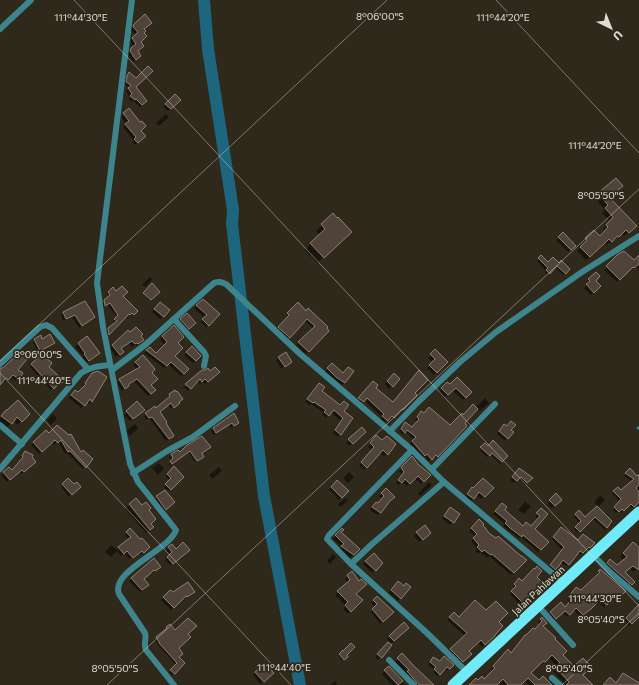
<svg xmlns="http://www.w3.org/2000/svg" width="639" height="685" viewBox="0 0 639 685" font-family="Commissioner,sans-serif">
	<rect width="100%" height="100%" fill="#2f291b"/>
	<!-- shadow -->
	<g fill="#0007">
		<polygon points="145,15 143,33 137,51 137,59 133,62 128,54 128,52 133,47 130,41 136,35 131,30 131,28"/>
		<polygon points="127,76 146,101 140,107 133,100 132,102 129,99 130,97 126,91 129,88 125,84 125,79"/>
		<polygon points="175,95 179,100 168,111 163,107"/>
		<polygon points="129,110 140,131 144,136 135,145 132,142 134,141 123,127 126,124 121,117"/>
		<polygon points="166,114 169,117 159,126 156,123"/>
		<polygon points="616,180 608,198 635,226 624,236 621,233 614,240 613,239 607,245 604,242 586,260 577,251 584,244 583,243 594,231 600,237 605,232 603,229 610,221 602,213 605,210 595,198"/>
		<polygon points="322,225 345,238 317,263 305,250 320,235 316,231"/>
		<polygon points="563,234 574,246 568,252 556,240"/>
		<polygon points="619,255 634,262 639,257 639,270 635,266 631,270 629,269 617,282 604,270"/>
		<polygon points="541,256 548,263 559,264 569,269 563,275 555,267 547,275 545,272 546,271 537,261"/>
		<polygon points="596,273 594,281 600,286 591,295 584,288 588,284 586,282"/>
		<polygon points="150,277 153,279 145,287 142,285"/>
		<polygon points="152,284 159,292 149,300 143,294"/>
		<polygon points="113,289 136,311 131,316 130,314 127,317 126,316 107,336 106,331 115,323 113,321 117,317 107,304 103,307 102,303 109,297 107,294"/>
		<polygon points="203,301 219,314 206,327 201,322 205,318 194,308"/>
		<polygon points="85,302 91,320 79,328 72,317 63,321 61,315 64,312"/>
		<polygon points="160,303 168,310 160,319 152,312"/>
		<polygon points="298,304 328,331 306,354 296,345 314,329 304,320 286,340 276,330 288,318 286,316"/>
		<polygon points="187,314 195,323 186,331 178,323"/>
		<polygon points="174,327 176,343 174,356 188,369 181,376 168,364 164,368 144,353 150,348 156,355 165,345 160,339"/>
		<polygon points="128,331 130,333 139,337 140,343 135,346 133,345 132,347 128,343 120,349 120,354 116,357 110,348"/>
		<polygon points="87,337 96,356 85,363 82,358 83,356 75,347"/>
		<polygon points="35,339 42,340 54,343 38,353 33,342"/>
		<polygon points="192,347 200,356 193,363 184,355"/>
		<polygon points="435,351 447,362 434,375 427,368 433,363 428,358"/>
		<polygon points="286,353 288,364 281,369 276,360"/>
		<polygon points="42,355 48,367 63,381 51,390 30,367"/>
		<polygon points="143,357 150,373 150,385 155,390 148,396 134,381 122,391 117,383 137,369 133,365"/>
		<polygon points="332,364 344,383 342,385 325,372"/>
		<polygon points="0,369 17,370 18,378 16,381 10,377 5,382 3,380 0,384"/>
		<polygon points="218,372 205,384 202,381 199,384 197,381 188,391 183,387 210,373"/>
		<polygon points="394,374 399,379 389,389 385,384"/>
		<polygon points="90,376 91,401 89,404 87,402 81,408 69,398 72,394 78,393 84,387 83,386"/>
		<polygon points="373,383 375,388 392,403 413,393 415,395 390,420 388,418 384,423 380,419 382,417 364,400 360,404 356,401"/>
		<polygon points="447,383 471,392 463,400 452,390 445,397 439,392"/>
		<polygon points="316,387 342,411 351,418 338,437 333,433 341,421 331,412 326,418 322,415 324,413 311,404 310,405 305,402"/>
		<polygon points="170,395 179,402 177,405 171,409 168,404 159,412 170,438 166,441 149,418 146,420 144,416 146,414 156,410 168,399 167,397"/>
		<polygon points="485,398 489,403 480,411 477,408 463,423 466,426 435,458 433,457 429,461 424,456 422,457 410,444 414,440 405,431 402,434 399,431 402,429 401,428 405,423 412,428 418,422 415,420 419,415 450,427 475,408"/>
		<polygon points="137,402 141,412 130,421 124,415"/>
		<polygon points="29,414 17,425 14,420 8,427 0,422 0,418 2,415"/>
		<polygon points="53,414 57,418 51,425 47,421"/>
		<polygon points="233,414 235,425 231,428 229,425 213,435 211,431"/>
		<polygon points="135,424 138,428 130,436 126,431"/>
		<polygon points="502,428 510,430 507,438 505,441 497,434"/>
		<polygon points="362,429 362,435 349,446 346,443"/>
		<polygon points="46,432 49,434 68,436 81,454 92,459 83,469 67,453 65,454 58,441 54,445 52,442 39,454 31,445"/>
		<polygon points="373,440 394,444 384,457 379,452 364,470 359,466 372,450 368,447"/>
		<polygon points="485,444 488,447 507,456 500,464 490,454 487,457 479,450"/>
		<polygon points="187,446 201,453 201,458 195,462 188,452 170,465 169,464 172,461 169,457 178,451 179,454"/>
		<polygon points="25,452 33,464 21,474 19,472 7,482 1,475 9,468 12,472 22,460 20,459"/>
		<polygon points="412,458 429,475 421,484 414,478 407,486 402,482 399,485 396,483 402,475 399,471"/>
		<polygon points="159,463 164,469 158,475 152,468"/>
		<polygon points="219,467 222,471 212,479 209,475"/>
		<polygon points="174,468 183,477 168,491 164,487 170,481 166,477"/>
		<polygon points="517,471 531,478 525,485 518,478 514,483 510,480"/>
		<polygon points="628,471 639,478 639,500 632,508 628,505 621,512 619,510 616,513 613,510 619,501 612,493 618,488 620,492 632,481 624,476"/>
		<polygon points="349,472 354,477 348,483 343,478"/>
		<polygon points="68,479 74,485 80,487 69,497 61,487"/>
		<polygon points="429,482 432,485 420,496 418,494"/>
		<polygon points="334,484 347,491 339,500 335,497 336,496 329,490"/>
		<polygon points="492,488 481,499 476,494 471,501 465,497 469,491 474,489"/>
		<polygon points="386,489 388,502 377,515 370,510 373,506 378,504 382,499 379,496"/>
		<polygon points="165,492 174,502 163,512 154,500"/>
		<polygon points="556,495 561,500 552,508 547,504"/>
		<polygon points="600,495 605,500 597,508 611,522 605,530 593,519 578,533 574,529 580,523 574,517 579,512 585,518 598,506 594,502"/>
		<polygon points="346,498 348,500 340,507 338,504"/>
		<polygon points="136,499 142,507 147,510 150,524 153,527 146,533 125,509"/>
		<polygon points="525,502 531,506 524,514 518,510"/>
		<polygon points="502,504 504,510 522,527 531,527 538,519 535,516 541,509 547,514 534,529 548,542 538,552 521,537 519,538 508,530 503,526 505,524 493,514"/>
		<polygon points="448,511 453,522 450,525 442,519"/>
		<polygon points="479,520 489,534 525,560 511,575 489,556 487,558 480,552 479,554 475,551 477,549 471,541 475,537 469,531"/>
		<polygon points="342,529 340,532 359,549 350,558 339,550 342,547 333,539"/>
		<polygon points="130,530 148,547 140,555 138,552 130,559 124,553 121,556 117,551 111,557 105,552 111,545 117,550 129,540 125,535"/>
		<polygon points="559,530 578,541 594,543 587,549 586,548 580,555 577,552 566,566 560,562 553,571 548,568 562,550 552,539"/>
		<polygon points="417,533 427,536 419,542 414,536"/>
		<polygon points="639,544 639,566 634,572 629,568 624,572 630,579 625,585 604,566 610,560 616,567 625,560 620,557 624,552"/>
		<polygon points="172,545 176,550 186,552 170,565 165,560 171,555 166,550"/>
		<polygon points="333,554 336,557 330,564 327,561"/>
		<polygon points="374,554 382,563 372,573 363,564"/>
		<polygon points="154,560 157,569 152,573 152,572 143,579 145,587 140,592 129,581"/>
		<polygon points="600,570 624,591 615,600 612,597 604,607 597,602 580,617 573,609 567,617 562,612 553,620 548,616 561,604 565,608 570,602 567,599 574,590 582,592 598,575 597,574"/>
		<polygon points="352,572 355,594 361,600 348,614 343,609 346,606 335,595 347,583 345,579"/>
		<polygon points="535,577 539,589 529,599 527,598 520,605 510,594 515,589 513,586 519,580 522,582"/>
		<polygon points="395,585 400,598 398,601 389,593"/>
		<polygon points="170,591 173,594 191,594 184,599 183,598 171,610 161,600"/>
		<polygon points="377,598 390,615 380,624 371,612 375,607 371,603"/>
		<polygon points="639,605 639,616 629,626 624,621"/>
		<polygon points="454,613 459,618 498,622 492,638 482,647 478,642 468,651 471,654 460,664 448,652 465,636 447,620"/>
		<polygon points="542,618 546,623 542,627 554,639 562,655 592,685 566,685 553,671 557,667 548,657 530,673 542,685 529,685 524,681 520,685 502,685 499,682 496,685 470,685 484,680 493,672 491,670 505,654 511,654 534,630 539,625 538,622"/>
		<polygon points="170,625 175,631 187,634 177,648 178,657 184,663 172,675 169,672 176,665 158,645 155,640"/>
		<polygon points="405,631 391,643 387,639 390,636"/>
		<polygon points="385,646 391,646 378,660 375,657"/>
		<polygon points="342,652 347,657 342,661 338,655"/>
		<polygon points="402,655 430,685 412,685 394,663"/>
		<polygon points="431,660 440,662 452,665 446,671 444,669 437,676 433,672 435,670 428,665"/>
		<polygon points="389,667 405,685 392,685 382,674"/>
		<polygon points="256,673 270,676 260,684 253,675"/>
		<polygon points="335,681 337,684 336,685 330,685"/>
	</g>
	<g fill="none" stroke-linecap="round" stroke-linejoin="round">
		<!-- river -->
		<polyline stroke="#1d667e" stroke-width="12" points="204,0 208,49 233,210 232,224 264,496 300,685"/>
	</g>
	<!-- building -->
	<g fill="#504339" stroke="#8e7f74">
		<polygon points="145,14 152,23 144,29 146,31 144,33 147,36 141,42 144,46 138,51 141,56 136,60 130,51 131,48 136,44 132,38 138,32 133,27 134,24"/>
		<polygon points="148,66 153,71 136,87 147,101 142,105 136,99 135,100 130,96 132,94 128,88 131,85 126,82 127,76 129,72 136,78"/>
		<polygon points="175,94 181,100 171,109 165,104"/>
		<polygon points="129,108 140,122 142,121 146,126 141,131 146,136 138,143 134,139 136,137 125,124 129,121 123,113"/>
		<polygon points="616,178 623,186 609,197 637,226 629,233 626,230 619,237 617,236 612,242 609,239 590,257 580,247 587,240 585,238 594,230 600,236 608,227 606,225 613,217 605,208 608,205 598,193"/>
		<polygon points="333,213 337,218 338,217 352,232 324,258 310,243 325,229 321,224"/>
		<polygon points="563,232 576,246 571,250 558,237"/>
		<polygon points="624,251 634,260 639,255 639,264 634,268 633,267 620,280 606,266 618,254"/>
		<polygon points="541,255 548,262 553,257 559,263 561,260 570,269 566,274 557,266 550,274 546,270 548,268 538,258"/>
		<polygon points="596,272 600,276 596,281 601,286 594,293 586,284 590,281 588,279"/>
		<polygon points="152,283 160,292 151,300 143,293"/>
		<polygon points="122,286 128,292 123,296 138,311 134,315 132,313 130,315 129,314 109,335 108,328 117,321 114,319 118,315 110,303 105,306 104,300 110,295 108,292 113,287 116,291"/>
		<polygon points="203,299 220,314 209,326 202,319 207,315 196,305"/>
		<polygon points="85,301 95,317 82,326 75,315 66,319 63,312"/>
		<polygon points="160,302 170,310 164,317 154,309"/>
		<polygon points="298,302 306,311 308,308 328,327 327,328 329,331 309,352 298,342 315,326 307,319 290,338 278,327 289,315 287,313"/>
		<polygon points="187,313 196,323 189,329 180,319"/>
		<polygon points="174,325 184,337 178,343 183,348 175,356 189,369 184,374 171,362 167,366 146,350 150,347 156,353 167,342 162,336"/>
		<polygon points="136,327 143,334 141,336 144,340 138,344 137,343 135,344 132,341 121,348 124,352 120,355 112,345 128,330 130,332"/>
		<polygon points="50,334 55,343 40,351 34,339 41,335 42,339"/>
		<polygon points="87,336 100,353 89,361 84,354 85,353 78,343"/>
		<polygon points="192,346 201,356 196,361 186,352"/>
		<polygon points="435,349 448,362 437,373 429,365 435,359 430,354"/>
		<polygon points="21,351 28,358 18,370 23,373 19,379 13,375 8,380 6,378 0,385 0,368 3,368"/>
		<polygon points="286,352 292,362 285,367 278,357"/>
		<polygon points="42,354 52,363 49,367 64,381 60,385 59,383 54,389 31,364"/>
		<polygon points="143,355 155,369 152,373 158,379 151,385 156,390 151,394 137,379 129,384 129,386 125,389 119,379 140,367 135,362"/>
		<polygon points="332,363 343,373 348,367 354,371 345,383 336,377 327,368"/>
		<polygon points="215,367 220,372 208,382 205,379 202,382 200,379 191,389 185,384 202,370 205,370 208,368 210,371"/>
		<polygon points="419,370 428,380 415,393 417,395 403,410 402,409 394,418 392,416 388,421 382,416 384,414 367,398 364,402 358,398 373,381 378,385 376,388 393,402"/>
		<polygon points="98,371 107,377 92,402 90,399 85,406 71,395 75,390 78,392 86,384 85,383 92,373"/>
		<polygon points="394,373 400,379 393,387 387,381"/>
		<polygon points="457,377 472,392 466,398 456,388 448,395 441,388 447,382 450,384"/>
		<polygon points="319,383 325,387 322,391 340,405 344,401 349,405 344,411 353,418 341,435 335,430 343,418 334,410 329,416 324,412 326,410 314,402 313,403 307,399"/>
		<polygon points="175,390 176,392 177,391 183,399 179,402 180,403 174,408 171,403 160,412 167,422 166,423 174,436 169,439 152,417 149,418 145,413 155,406 156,408 170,396 169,394"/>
		<polygon points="18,400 30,414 22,422 17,417 12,424 1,416 6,410 7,410"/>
		<polygon points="137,401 145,410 133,419 126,411"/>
		<polygon points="473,404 478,409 465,423 467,426 438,457 436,455 432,460 427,454 425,456 412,441 416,437 407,430 405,433 401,429 405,422 412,427 419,419 417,417 421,411 424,413 429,407 450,425 462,413 463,415"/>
		<polygon points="234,413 239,423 234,426 232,423 216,433 213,428"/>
		<polygon points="511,421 516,425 511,430 514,432 508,439 499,431 504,424 507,426"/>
		<polygon points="57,425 69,435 71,434 81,452 83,450 93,459 86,468 70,451 68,452 61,440 58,443 55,440 42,452 33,442 46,430 49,433"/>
		<polygon points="362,427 366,432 353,444 348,439"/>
		<polygon points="376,435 382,440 387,436 396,444 388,455 383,450 367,468 361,462 374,447 370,443"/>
		<polygon points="202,436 211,447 202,453 204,457 197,461 190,451 172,464 170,461 173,458 171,454 178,450 180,452 187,445"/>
		<polygon points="493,440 508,456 502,462 492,453 490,456 480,447 485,443 488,446"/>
		<polygon points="25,451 33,455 32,457 36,462 24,472 22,470 10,480 3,472 9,467 12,470 23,457 22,456"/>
		<polygon points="412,456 418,464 431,475 424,482 418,476 410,484 405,479 402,483 398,480 404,472 401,467"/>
		<polygon points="174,466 184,477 171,490 165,484 171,478 167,474"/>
		<polygon points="519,468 533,478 527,483 521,477 517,481 512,477"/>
		<polygon points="630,468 637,476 639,474 639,485 636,488 639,492 639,502 634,507 631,504 624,511 622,509 619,512 614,507 621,499 613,491 618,487 621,490 634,479 625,473"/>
		<polygon points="68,478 74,484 77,482 81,487 72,495 62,484"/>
		<polygon points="483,478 494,488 485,497 479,492 474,499 467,494 472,487 473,488"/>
		<polygon points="337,480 349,491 342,498 331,487"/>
		<polygon points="386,488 395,497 390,501 381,513 372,507 376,502 378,503 384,496 381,493"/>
		<polygon points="165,490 175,502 166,510 156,496"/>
		<polygon points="556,493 562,500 555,506 549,500"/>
		<polygon points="136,498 142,505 146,502 151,508 149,510 156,519 151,524 154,527 150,530 129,504"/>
		<polygon points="502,503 507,507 505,510 523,526 526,522 531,526 540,516 536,513 541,508 548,514 535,529 549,542 541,550 523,535 522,537 510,528 505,523 507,521 495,511"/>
		<polygon points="597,506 612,521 607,528 595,517 580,532 575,527 581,521 575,514 579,510 585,517"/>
		<polygon points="450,507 460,514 454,523 444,516"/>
		<polygon points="479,519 484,524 483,525 489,533 496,538 498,536 521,556 522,556 527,560 514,573 492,554 491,555 484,550 482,552 477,547 479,545 473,538 477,534 471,528"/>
		<polygon points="425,525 431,533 423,540 416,532"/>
		<polygon points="561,527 578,540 583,534 595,543 590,548 589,547 583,553 580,551 569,565 563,560 556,570 550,565 564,547 553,537"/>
		<polygon points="130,528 140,539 142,538 150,547 144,553 142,551 133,558 127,551 124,554 118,547 131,537 126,532"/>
		<polygon points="342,528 344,530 341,532 360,549 354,555 341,546 344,544 335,535"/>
		<polygon points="183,542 190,550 173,564 167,557 172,552 168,547 172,544 176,549"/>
		<polygon points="633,542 639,547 639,570 633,566 625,572 635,582 632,585 607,563 610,559 617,565 627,557 623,553"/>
		<polygon points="374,553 383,563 376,571 365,561"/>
		<polygon points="154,558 161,567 155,571 154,570 144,579 149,585 142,590 131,578"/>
		<polygon points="537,566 542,571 537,577 543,583 536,594 532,598 530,596 523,603 511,591 516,586 514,584 519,578 522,581 534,568 535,569"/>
		<polygon points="600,569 626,591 618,599 615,595 607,605 600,600 591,609 583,615 576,608 570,615 565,611 556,619 550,612 561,602 565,607 572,599 569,596 576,587 581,590 600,572 598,571"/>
		<polygon points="352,571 359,581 361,579 367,584 356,594 363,600 351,612 345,605 348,602 337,591 350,580 347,575"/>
		<polygon points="398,581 404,586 406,583 411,587 401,599 391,590"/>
		<polygon points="188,582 195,592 187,597 186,596 174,608 163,597 170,590 173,592"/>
		<polygon points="377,596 394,612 383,622 372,609 377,604 373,600"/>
		<polygon points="475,600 486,610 496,601 508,613 499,622 503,626 495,635 495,636 485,645 481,640 469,651 472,654 463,662 450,649 467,633 449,617 454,612 459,617"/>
		<polygon points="639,604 639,617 632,624 626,618"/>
		<polygon points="542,617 547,623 543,626 556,638 555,639 567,651 563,655 574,666 583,658 592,667 583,675 593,685 566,685 569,682 555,667 560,663 552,655 545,662 543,661 531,673 539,680 543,676 552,685 535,685 528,678 521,685 508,685 503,679 497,685 469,685 476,678 478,680 482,676 484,679 495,668 493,666 508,649 511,653 525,635 526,635 533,628 535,629 542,621 540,619"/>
		<polygon points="188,618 197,626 188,634 191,637 179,648 183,654 179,657 185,663 175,674 170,670 177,663 159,643 159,642 156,637 167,628 166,627 170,624 175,630"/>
		<polygon points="404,622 409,628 394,641 389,636"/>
		<polygon points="388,642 392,645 382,658 377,654"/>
		<polygon points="351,643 355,647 347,655 348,657 344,660 339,654 343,650 343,651"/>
		<polygon points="402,653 413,665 434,685 420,685 418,684 407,671 409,670 397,658"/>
		<polygon points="444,656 454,665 450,669 447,667 440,675 434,669 436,667 430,662 433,657 440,661"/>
		<polygon points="265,663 274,673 264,682 255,672"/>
		<polygon points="389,666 403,681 398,685 384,670"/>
		<polygon points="623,673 639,683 639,685 603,685 610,677 616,683"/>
	</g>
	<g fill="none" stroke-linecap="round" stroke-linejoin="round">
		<!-- service -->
		<polyline stroke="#3e848d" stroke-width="3" points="638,428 639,428"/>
		<!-- minor -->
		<g stroke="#3e848d" stroke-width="6">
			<path d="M132,0L97,283L103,327L130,464L138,482L176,530C169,551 110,571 119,594L145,633C147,639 143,644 146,650L174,685"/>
			<polyline points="0,29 31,0"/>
			<polyline points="174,319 204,352 206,356 204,366"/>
			<polyline points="0,364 40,327 46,325 52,328 88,369"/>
			<path d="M112,370L145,345L214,283C219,281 221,282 226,284L299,353L412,450L444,482L564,583"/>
			<polyline points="0,425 22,444"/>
			<polyline points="390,431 417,403 460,362 496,332 582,272 639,236"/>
			<polyline points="412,450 334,530 329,535 327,539 351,564 427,633 467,672"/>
			<path d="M0,469L81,373C90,367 99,366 110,365"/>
			<polyline points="432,469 495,404"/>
			<polyline points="133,473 167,451 193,437 235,406"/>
			<polyline points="593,555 609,571 639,597"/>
			<polyline points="351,564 371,545 444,482"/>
			<polyline points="539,607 573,645"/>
			<polyline points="389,660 414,685"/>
			<polyline points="552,678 560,685"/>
		</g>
		<!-- trunk -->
		<polyline stroke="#71eaf8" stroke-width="11" points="453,685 639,512"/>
	</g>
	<!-- ticks -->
	<path fill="none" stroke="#e0dcd4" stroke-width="1" stroke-opacity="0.45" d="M74,0L639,606M496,0L639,153M0,361L387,0M0,373L291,685M107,685L639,189M562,685L639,613"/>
	<g text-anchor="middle" stroke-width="3.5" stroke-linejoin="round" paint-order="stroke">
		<!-- street labels -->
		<g font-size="10" fill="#e0dcd4" stroke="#2f291b">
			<text transform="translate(538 590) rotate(-43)" y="4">Jalan Pahlawan</text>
		</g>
	</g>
	<g font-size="10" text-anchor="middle" fill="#e0dcd4" stroke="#2f291b" stroke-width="3.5" stroke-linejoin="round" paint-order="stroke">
		<text x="380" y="20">8°06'00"S</text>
		<text x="81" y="21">111°44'30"E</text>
		<text x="503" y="21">111°44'20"E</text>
		<text x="595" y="149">111°44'20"E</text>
		<text x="601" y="199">8°05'50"S</text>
		<text x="38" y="358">8°06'00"S</text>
		<text x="44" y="384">111°44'40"E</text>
		<text x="595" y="602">111°44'30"E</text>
		<text x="601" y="623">8°05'40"S</text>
		<text x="284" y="671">111°44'40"E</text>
		<text x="115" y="672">8°05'50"S</text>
		<text x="569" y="672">8°05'40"S</text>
	</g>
	<!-- north arrow -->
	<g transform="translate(611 28) rotate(137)" stroke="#2f291b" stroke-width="3" paint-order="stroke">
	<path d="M0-3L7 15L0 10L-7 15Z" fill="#e0dcd4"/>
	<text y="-6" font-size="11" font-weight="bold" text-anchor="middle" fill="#e0dcd4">U</text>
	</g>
</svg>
